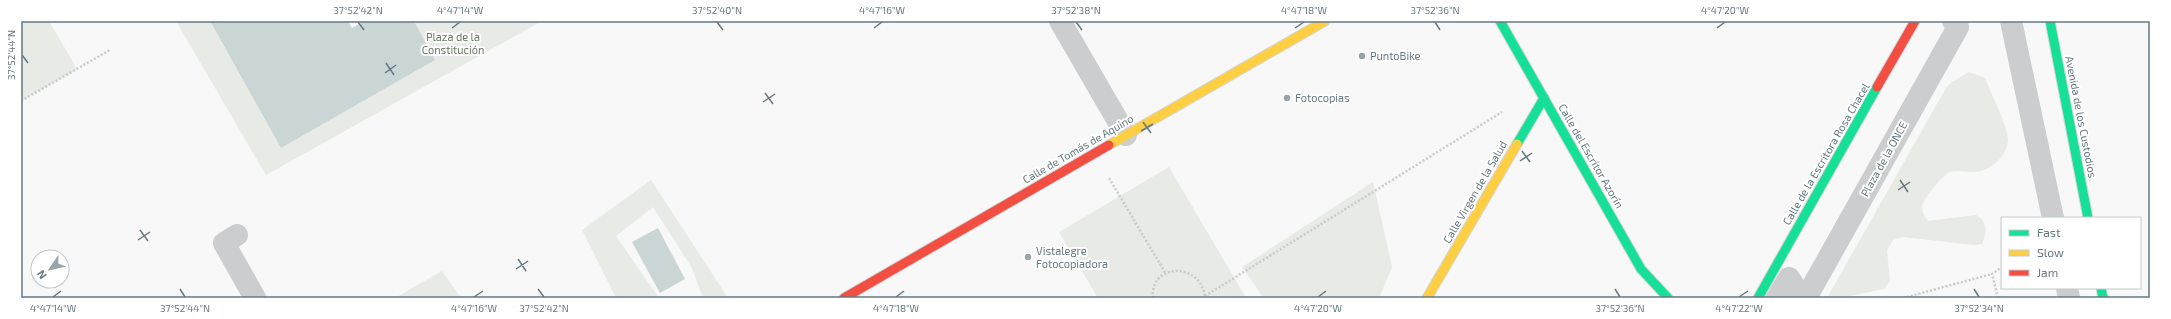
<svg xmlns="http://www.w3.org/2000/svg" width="2171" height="319" viewBox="0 0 2171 319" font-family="'Exo 2',sans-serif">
	<rect width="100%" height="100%" fill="#f8f8f8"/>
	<!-- green -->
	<g fill="#e8eae5">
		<polygon points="21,21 49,21 77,69 21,101"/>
		<polygon points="176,21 210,21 281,148 435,60 414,21 542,21 266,175"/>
		<path d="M1969,72L1985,78L1987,83C1992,95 2009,130 2008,141C2006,158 1988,173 1972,172C1965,172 1957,170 1950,172C1942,175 1923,199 1922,207C1922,213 1925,216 1928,221L1976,215C1988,221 1987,233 1982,244L1974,245L1903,237L1893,240L1887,250L1890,281L1884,289L1841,298H1827L1946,88L1952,82Z"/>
		<polygon points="1169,167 1246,298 1098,298 1059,232"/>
		<polygon points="651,180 728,298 703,298 692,268 653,207 616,236 659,298 616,298 582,230"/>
		<polygon points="1373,182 1392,267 1379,298 1264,298 1242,267"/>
		<polygon points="442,271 461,298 395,298"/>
	</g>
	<!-- water -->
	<g fill="#cad5d6">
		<polygon points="210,21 348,21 352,28 364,21 414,21 435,60 281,148"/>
		<polygon points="658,228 685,279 660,293 632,242"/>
	</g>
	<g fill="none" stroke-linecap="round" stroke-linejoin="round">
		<defs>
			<g id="fast">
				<polyline points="1500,21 1641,269 1668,298"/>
				<polyline points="2050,21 2088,218"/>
				<polyline points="1517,144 1544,98"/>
				<polyline points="2101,288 2103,298"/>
				<polyline points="1758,298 1877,87"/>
			</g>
			<g id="slow">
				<polyline points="1109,145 1325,21"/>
				<polyline points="1427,298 1517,144"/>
			</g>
			<g id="jam">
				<polyline points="1877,87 1915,21"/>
				<polyline points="844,298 1109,145"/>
			</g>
		</defs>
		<!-- fast casing -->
		<use href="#fast" stroke="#d4d5d6" stroke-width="11"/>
		<!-- slow casing -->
		<use href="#slow" stroke="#d4d5d6" stroke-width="11"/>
		<!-- jam casing -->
		<use href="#jam" stroke="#d4d5d6" stroke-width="11"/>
		<!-- path -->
		<g stroke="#c9cacb" stroke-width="2.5" stroke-dasharray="2 2" stroke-linecap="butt">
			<polyline points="21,101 110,50"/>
			<polyline points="1109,178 1166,274"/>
			<polyline points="1205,296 1502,112"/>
			<path d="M1153,298C1149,264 1201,260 1205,298"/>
			<polyline points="1903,298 1992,274"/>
			<polyline points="1998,298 1992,274 2002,267"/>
		</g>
		<!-- street -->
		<g stroke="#cbcdce" stroke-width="22">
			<polyline points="1060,21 1126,135"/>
			<polyline points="2011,21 2053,218"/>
			<polyline points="237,235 224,243 255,298"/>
			<polyline points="2067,288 2069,298"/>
			<polyline points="1777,298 1789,278 1802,298"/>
			<polyline points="1806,298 1958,27 1953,21"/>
		</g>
		<!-- fast -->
		<use href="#fast" stroke="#16e098" stroke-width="9"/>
		<!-- slow -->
		<use href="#slow" stroke="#ffcf43" stroke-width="9"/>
		<!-- jam -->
		<use href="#jam" stroke="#f24e42" stroke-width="9"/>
	</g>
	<!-- ticks -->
	<path fill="none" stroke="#657981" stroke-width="1.5" d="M358,22L364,30M717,22L723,30M1076,22L1082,30M1435,22L1440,30M452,28L460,22M874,28L882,22M1295,28L1304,22M1717,28L1725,22M22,55L28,63M386,63L394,75M385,73L396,65M765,93L773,104M763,102L775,94M1143,122L1151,133M1141,131L1153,124M1522,151L1530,162M1520,161L1532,153M1900,180L1908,192M1898,190L1910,182M140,230L148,241M138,240L150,232M518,259L526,271M516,269L528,261M180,289L185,297M538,289L544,297M1615,289L1620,297M1974,289L1979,297M53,297L61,291M474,297L483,291M896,297L904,291M1318,297L1326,291M1739,297L1748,291"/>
	<!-- markers -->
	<g fill="#98a5ab" stroke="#fff" stroke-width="1.5">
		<circle cx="1362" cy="56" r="4"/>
		<circle cx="1287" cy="98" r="4"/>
		<circle cx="1028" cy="257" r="4"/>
	</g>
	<g text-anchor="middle" stroke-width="4" stroke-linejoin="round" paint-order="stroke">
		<!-- park labels -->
		<g font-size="11" fill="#6b7964" stroke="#fff">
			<text x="453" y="41">Plaza de la<tspan x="453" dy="13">Constitución</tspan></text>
		</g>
		<!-- poi labels -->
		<g font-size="11" fill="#657981" stroke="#fff" text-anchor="start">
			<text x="1370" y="60">PuntoBike</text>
			<text x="1295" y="102">Fotocopias</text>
			<text x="1036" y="255">Vistalegre<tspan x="1036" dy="13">Fotocopiadora</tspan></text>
		</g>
		<!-- street labels -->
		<g font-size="11" fill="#657981" stroke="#fff">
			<text transform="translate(2081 117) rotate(79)" y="4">Avenida de los Custodios</text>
			<text transform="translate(1078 149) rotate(-30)" y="4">Calle de Tomás de Aquino</text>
			<text transform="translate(1826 154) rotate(-60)" y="4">Calle de la Escritora Rosa Chacel</text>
			<text transform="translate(1591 156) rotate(60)" y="4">Calle del Escritor Azorín</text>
			<text transform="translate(1884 159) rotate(-61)" y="4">Plaza de la ONCE</text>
			<text transform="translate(1475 192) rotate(-60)" y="4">Calle Virgen de la Salud</text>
		</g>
	</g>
	<!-- border -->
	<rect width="2171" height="319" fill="none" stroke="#ffffff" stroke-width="44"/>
	<!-- legend -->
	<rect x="2001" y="217" width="140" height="72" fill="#ffffff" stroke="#c1c9cd"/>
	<rect x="2009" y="230" width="20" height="6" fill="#16e098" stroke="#c1c9cd"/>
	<text x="2037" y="237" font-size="12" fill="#657981">Fast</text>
	<rect x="2009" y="250" width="20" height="6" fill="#ffcf43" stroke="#c1c9cd"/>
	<text x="2037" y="257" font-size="12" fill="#657981">Slow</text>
	<rect x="2009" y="270" width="20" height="6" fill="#f24e42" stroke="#c1c9cd"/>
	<text x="2037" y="277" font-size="12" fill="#657981">Jam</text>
	<!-- north arrow -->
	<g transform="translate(50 269) rotate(236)"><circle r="19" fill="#ffffff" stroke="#c1c9cd"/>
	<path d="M0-3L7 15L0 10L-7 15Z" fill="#98a5ab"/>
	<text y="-6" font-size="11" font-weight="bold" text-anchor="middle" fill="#657981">N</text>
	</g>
	<rect x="22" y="22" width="2127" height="275" fill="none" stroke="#657981" stroke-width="1.5"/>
	<g font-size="10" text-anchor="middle" fill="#657981">
		<text x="358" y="14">37°52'42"N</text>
		<text x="460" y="14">4°47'14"W</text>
		<text x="717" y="14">37°52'40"N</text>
		<text x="882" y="14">4°47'16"W</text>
		<text x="1076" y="14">37°52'38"N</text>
		<text x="1304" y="14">4°47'18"W</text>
		<text x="1435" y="14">37°52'36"N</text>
		<text x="1725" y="14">4°47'20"W</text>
		<text transform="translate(11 55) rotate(-90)" y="4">37°52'44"N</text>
		<text x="53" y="312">4°47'14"W</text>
		<text x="185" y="312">37°52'44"N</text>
		<text x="474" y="312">4°47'16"W</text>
		<text x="544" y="312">37°52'42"N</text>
		<text x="896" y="312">4°47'18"W</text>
		<text x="1318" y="312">4°47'20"W</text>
		<text x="1620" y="312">37°52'36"N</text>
		<text x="1739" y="312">4°47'22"W</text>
		<text x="1979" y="312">37°52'34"N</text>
	</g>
</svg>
